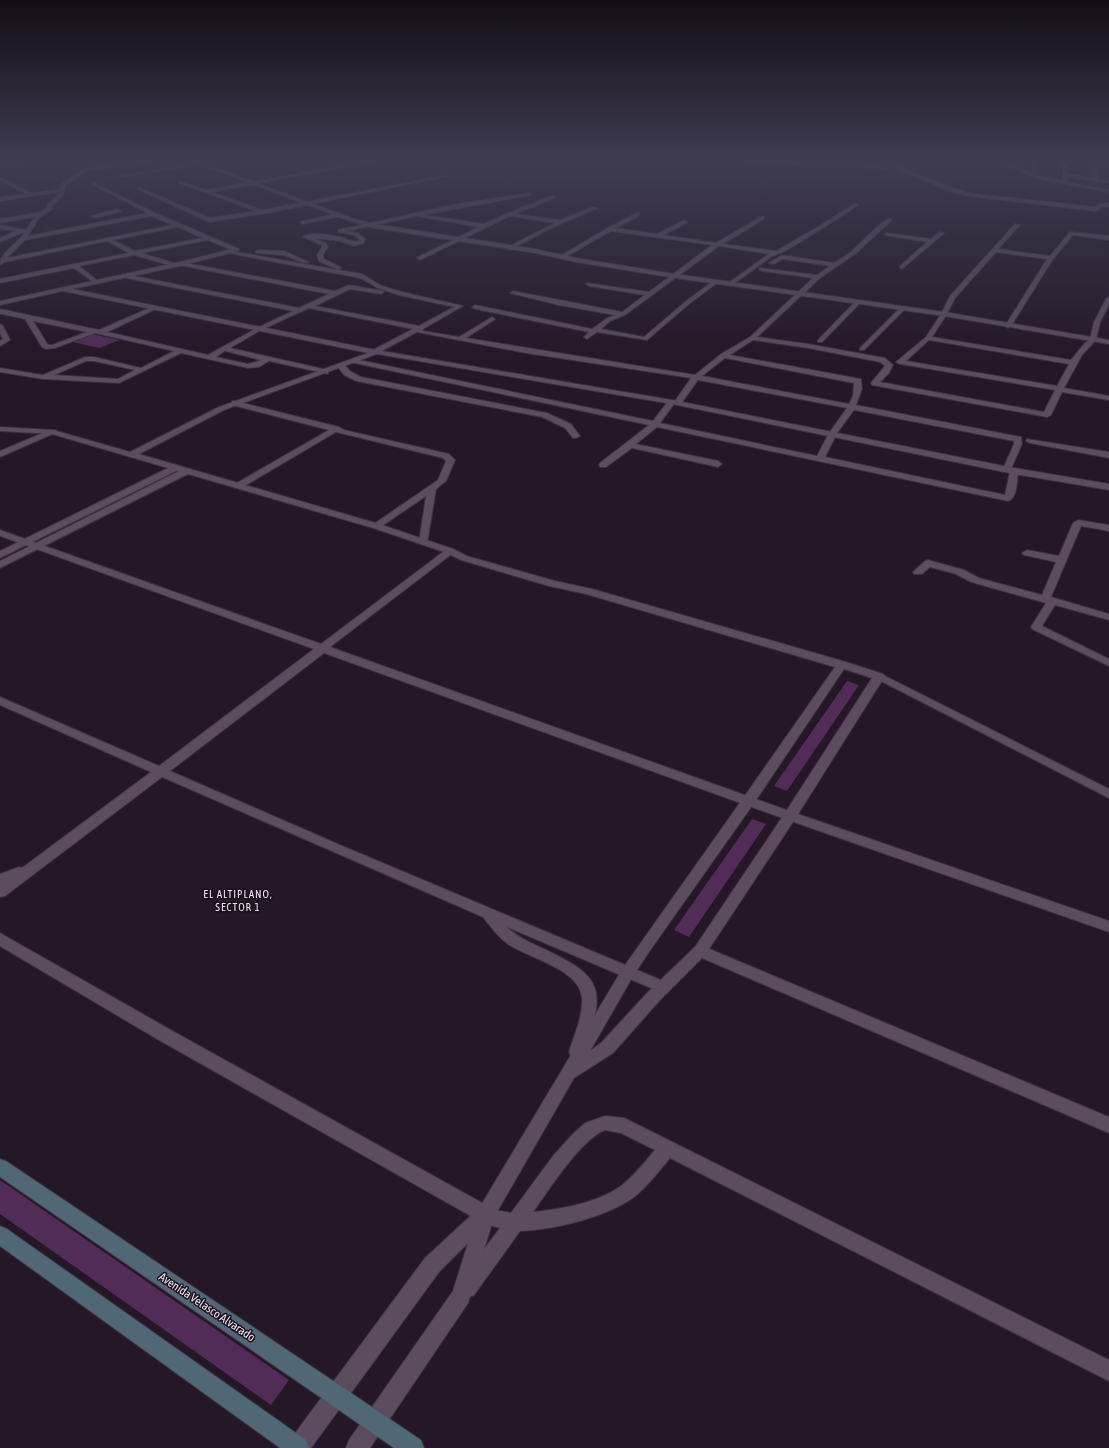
<svg xmlns="http://www.w3.org/2000/svg" width="1109" height="1448" viewBox="0 0 1109 1448" font-family="'Asap Condensed',sans-serif">
	<rect width="100%" height="100%" fill="#241726"/>
	<!-- green -->
	<g fill="#502c57">
		<polygon points="92,334 119,340 100,348 72,342"/>
		<polygon points="847,681 859,685 787,791 774,786"/>
		<polygon points="752,819 766,824 689,937 674,930"/>
		<polygon points="0,1180 289,1380 271,1405 0,1214"/>
	</g>
	<g fill="none" stroke-linecap="round" stroke-linejoin="round">
		<defs>
			<g id="minor">
				<path d="M175,158H188L88,170L66,185L63,196L52,206L51,210L39,218L28,236L148,213L91,184L93,182L155,213L239,249L238,251H234L208,240L142,253L177,264L180,262L335,291L349,285L383,291L384,292L381,294L350,289L315,306L419,326L454,307L399,295L378,288L360,278L228,253L231,251L362,274L382,286L402,292L463,306L423,329V331L459,337L492,317L495,319L494,320L466,338L695,375L721,354L750,337L813,278L762,271L759,269L760,268L817,275L830,266L783,259L774,264L769,263L782,255L834,263L851,252L879,225L889,218L892,220L891,221L855,254L820,278L757,337L808,344L885,358L893,365L889,373L880,382L1044,412L1055,390L900,364L896,362L926,337L941,314L950,296L1015,224L1020,225L998,249L1050,256L1070,232L1109,236V240L1073,235L1053,259L1011,326L1008,328L1005,326L1047,259L996,252L955,298L947,314L932,337L1071,360L1084,344L1090,339L1094,322L1106,299L1109,297V305L1100,322L1096,340L1082,355L1064,388L1109,396V400L1062,392L1051,415L1047,417L872,385L871,383L885,366L880,362L808,348L753,340L730,355L861,379L862,389L856,405L1021,437L1022,444L1011,469H1017L1018,471C1017,479 1018,498 1008,501L657,427L636,444L718,461L722,464L718,467L632,448L606,467H600L599,465L600,463L649,425L354,363L350,361L354,359L653,421L669,400L675,401L691,378L526,353L417,332L376,354L372,352L373,350L413,329L309,308L261,330L230,348L328,370V374L269,361L259,367L248,368L181,353L119,383L43,379L0,372V368L43,375L85,357H94L141,368L174,351L95,333L55,348L46,349L42,347L25,319L2,314H0V309L99,330L154,306L157,308L156,309L107,332L208,355L257,328L293,311L121,277L120,276L123,274L299,308L329,294L179,265L176,267L134,255L79,266L98,281L99,282L96,284L74,268L0,283V279L129,253L107,241L5,262L0,265C0,251 17,245 24,233H22L0,242V238L15,231L0,229V225L26,230L35,217L0,223V219L40,212L46,208C47,201 57,199 59,192L0,201V197L26,194L0,180V177L32,193L60,189L62,183L85,168ZM152,216L173,225L7,258L25,240ZM178,227L202,238L135,251L113,240ZM33,321L87,332L52,345H48ZM929,340L1069,364L1057,386L906,361ZM225,351L261,360L248,364L216,357ZM725,358L854,383L853,396L849,404L702,376ZM86,361H94L135,370L118,379L54,375ZM698,380L847,408L829,433L817,456L660,423L674,404L680,405ZM854,410L1014,441V444L1003,469L1004,471H1010L1005,495L825,457L837,433Z"/>
				<polygon points="317,158 327,158 318,160 316,159"/>
				<polygon points="385,158 394,158 212,192 262,210 447,175 449,176 268,213 209,222 137,189 141,188 210,218 256,211 179,183 179,181 206,190"/>
				<path d="M740,158L756,161L849,163L900,169L884,158C893,158 901,164 907,170L967,193L1095,207L1099,204L1109,203V207H1102L1096,211L1086,210L967,196L952,192L909,174L886,169L849,166L756,163L742,161Z"/>
				<polygon points="986,158 992,158 1032,172 1032,162 1029,158 1033,158 1036,162 1036,175 1063,181 1063,165 1057,158 1061,158 1067,165 1067,174 1094,178 1090,165 1084,158 1089,158 1093,162 1109,165 1109,167 1095,165 1098,179 1109,181 1109,183 1067,177 1067,182 1109,190 1109,192 1037,179 1021,171"/>
				<polygon points="24,162 26,164 0,167 0,165"/>
				<polygon points="200,162 202,164 121,177 119,176"/>
				<path d="M529,193H531V195L423,215L484,224L508,213L553,195L556,197L555,198L515,214L560,220L593,207L598,208L549,229L510,250L508,249V247L555,223L510,216L420,260L417,258L418,257L479,227L417,216L347,231L358,233L365,239L364,243L354,246L340,241L313,238L326,243L328,247L323,255L324,259L340,267L341,268L338,270L319,261L317,255L322,247V245L303,237C312,231 331,235 341,237C348,239 352,243 359,241V239L354,235L338,232V230L457,204Z"/>
				<polygon points="855,203 858,205 857,206 812,235 785,251 771,257 732,285 727,284 769,254 719,246 625,315 610,321 601,329 644,337 685,302 713,281 717,281 717,283 689,304 647,340 597,332 587,339 584,337 589,332 475,309 472,307 475,305 592,329 606,319 615,315 559,305 510,293 513,291 622,312 645,295 589,286 586,284 587,283 649,292 712,245 611,231 564,258 560,258 560,256 608,228 637,213 639,214 639,216 616,228 657,234 684,220 687,222 686,223 664,235 716,243 760,217 764,217 764,219 723,244 776,251 818,227"/>
				<polygon points="118,209 121,211 120,212 94,218 91,216"/>
				<polygon points="339,213 342,215 341,216 303,224 300,222"/>
				<polygon points="939,232 944,233 902,269 900,268 900,266 927,242 884,235 887,233 931,239"/>
				<polygon points="258,250 284,251 309,262 304,263 283,255 256,253 256,251"/>
				<polygon points="855,302 860,303 822,342 818,342 818,340"/>
				<polygon points="900,308 905,309 864,350 860,350 860,348"/>
				<polygon points="0,324 3,326 10,340 0,346 0,341 3,339 0,333"/>
				<polygon points="338,364 344,364 350,371 361,377 547,413 571,424 580,436 576,438 573,438 565,428 542,417 356,381 344,375 337,366"/>
				<polygon points="232,401 235,401 339,427 344,430 449,454 455,460 446,481 436,489 427,544 421,544 419,542 426,496 379,528 373,528 371,526 438,480 446,461 443,458 336,432 241,488 235,488 234,486 235,484 329,430 232,405"/>
				<polygon points="50,430 56,430 57,432 0,457 0,451"/>
				<polygon points="1027,439 1109,452 1109,458 1030,443 1026,441"/>
				<polygon points="1078,520 1109,525 1109,531 1081,526 1051,597 1109,614 1109,620 1055,605 1042,626 1109,659 1109,666 1032,629 1031,627 1046,603 971,582 956,574 930,567 922,574 914,574 913,572 925,561 928,560 964,570 979,578 1042,595 1056,562 1024,555 1022,553 1027,550 1059,556 1073,523"/>
				<path d="M0,530L321,644L447,549H453L455,551L453,553L330,647L795,813L1109,921V932L785,819L324,653L170,771L340,845L668,983L671,987L668,991L663,993L658,991L507,927C517,937 531,943 544,949C606,978 604,990 585,1052L583,1057L577,1059L571,1057L569,1052C574,1035 583,1017 582,998C580,969 528,958 508,944C497,936 491,927 483,917L162,777L5,896L0,897V874L19,867L22,868L151,772L0,705V697L159,766L314,649L0,536Z"/>
				<polygon points="879,673 1109,789 1109,798 875,678 873,676 875,674"/>
				<path d="M0,933L169,1029L495,1210L511,1213L553,1156L572,1135L585,1123L605,1116L624,1118L1109,1360V1381L670,1158C659,1171 648,1186 634,1197C607,1217 554,1230 520,1231L474,1295L467,1298L460,1295L457,1288L460,1281L500,1228L485,1224L157,1039L0,946ZM605,1130L621,1133L655,1150C644,1163 634,1176 621,1186C597,1203 562,1209 533,1212C549,1190 580,1140 605,1130Z"/>
				<polygon points="700,945 1109,1117 1109,1133 695,955 692,951 695,947"/>
			</g>
			<g id="tertiary">
				<polygon points="184,158 190,158 351,218 374,224 535,249 576,258 675,274 944,312 1109,340 1109,344 944,316 675,278 576,262 535,253 374,228 347,220"/>
				<path d="M236,248L239,250L238,251L180,266L72,289L376,350L672,400L1014,468L1109,484V490L1014,474L672,404L377,354L224,410L139,454L379,524L453,549L467,556L555,581L592,589L846,662L883,674L885,676L795,819L705,955L660,1000L613,1053L574,1078L494,1217L468,1303L370,1448H346L349,1440L453,1291L468,1243L439,1272L311,1448H287L290,1440L425,1258L480,1207L623,968L744,797L835,667L586,594L549,586L461,560L447,553L373,528L188,474L0,568V561L179,471H176L0,558V551L168,468L52,434L0,431V427L53,430L130,452L219,407L368,353L63,291L0,305V301L180,262ZM844,669L872,678L785,813L695,947L648,992L601,1043L590,1051L633,976L651,949L754,803Z"/>
			</g>
			<g id="secondary">
				<polygon points="0,1159 6,1161 421,1440 424,1448 394,1448 0,1177"/>
				<polygon points="0,1226 7,1229 306,1440 309,1448 280,1448 0,1246"/>
			</g>
		</defs>
		<!-- minor casing -->
		<use href="#minor" stroke="#3b313c" stroke-width="2"/>
		<!-- tertiary casing -->
		<use href="#tertiary" stroke="#3b313c" stroke-width="2"/>
		<!-- secondary casing -->
		<use href="#secondary" stroke="#3b313c" stroke-width="2"/>
		<!-- minor -->
		<use href="#minor" fill="#5b4c5e" fill-rule="evenodd"/>
		<!-- tertiary -->
		<use href="#tertiary" fill="#5b4c5e" fill-rule="evenodd"/>
		<!-- secondary -->
		<use href="#secondary" fill="#506775" fill-rule="evenodd"/>
	</g>
	<!-- sky -->
	<linearGradient id="sky" x2="0" y2="1"><stop stop-color="#140d15"/><stop offset="0.44" stop-color="#3f3c52"/><stop offset="1" stop-color="#3f3c52" stop-opacity="0"/></linearGradient>
	<rect width="1109" height="361" fill="url(#sky)"/>
	<g text-anchor="middle" stroke-width="3" stroke-linejoin="round" paint-order="stroke">
		<!-- neighbourhood labels -->
		<g font-size="11" letter-spacing="1" fill="#f1e8f2" stroke="#1a0e1d">
			<text x="238" y="898">EL ALTIPLANO,<tspan x="238" dy="13">SECTOR 1</tspan></text>
		</g>
		<!-- near-street labels -->
		<g font-size="12" fill="#f1e8f2" stroke="#1a0e1d">
			<text transform="translate(207 1307) rotate(34)" y="4">Avenida Velasco Alvarado</text>
		</g>
	</g>
</svg>
